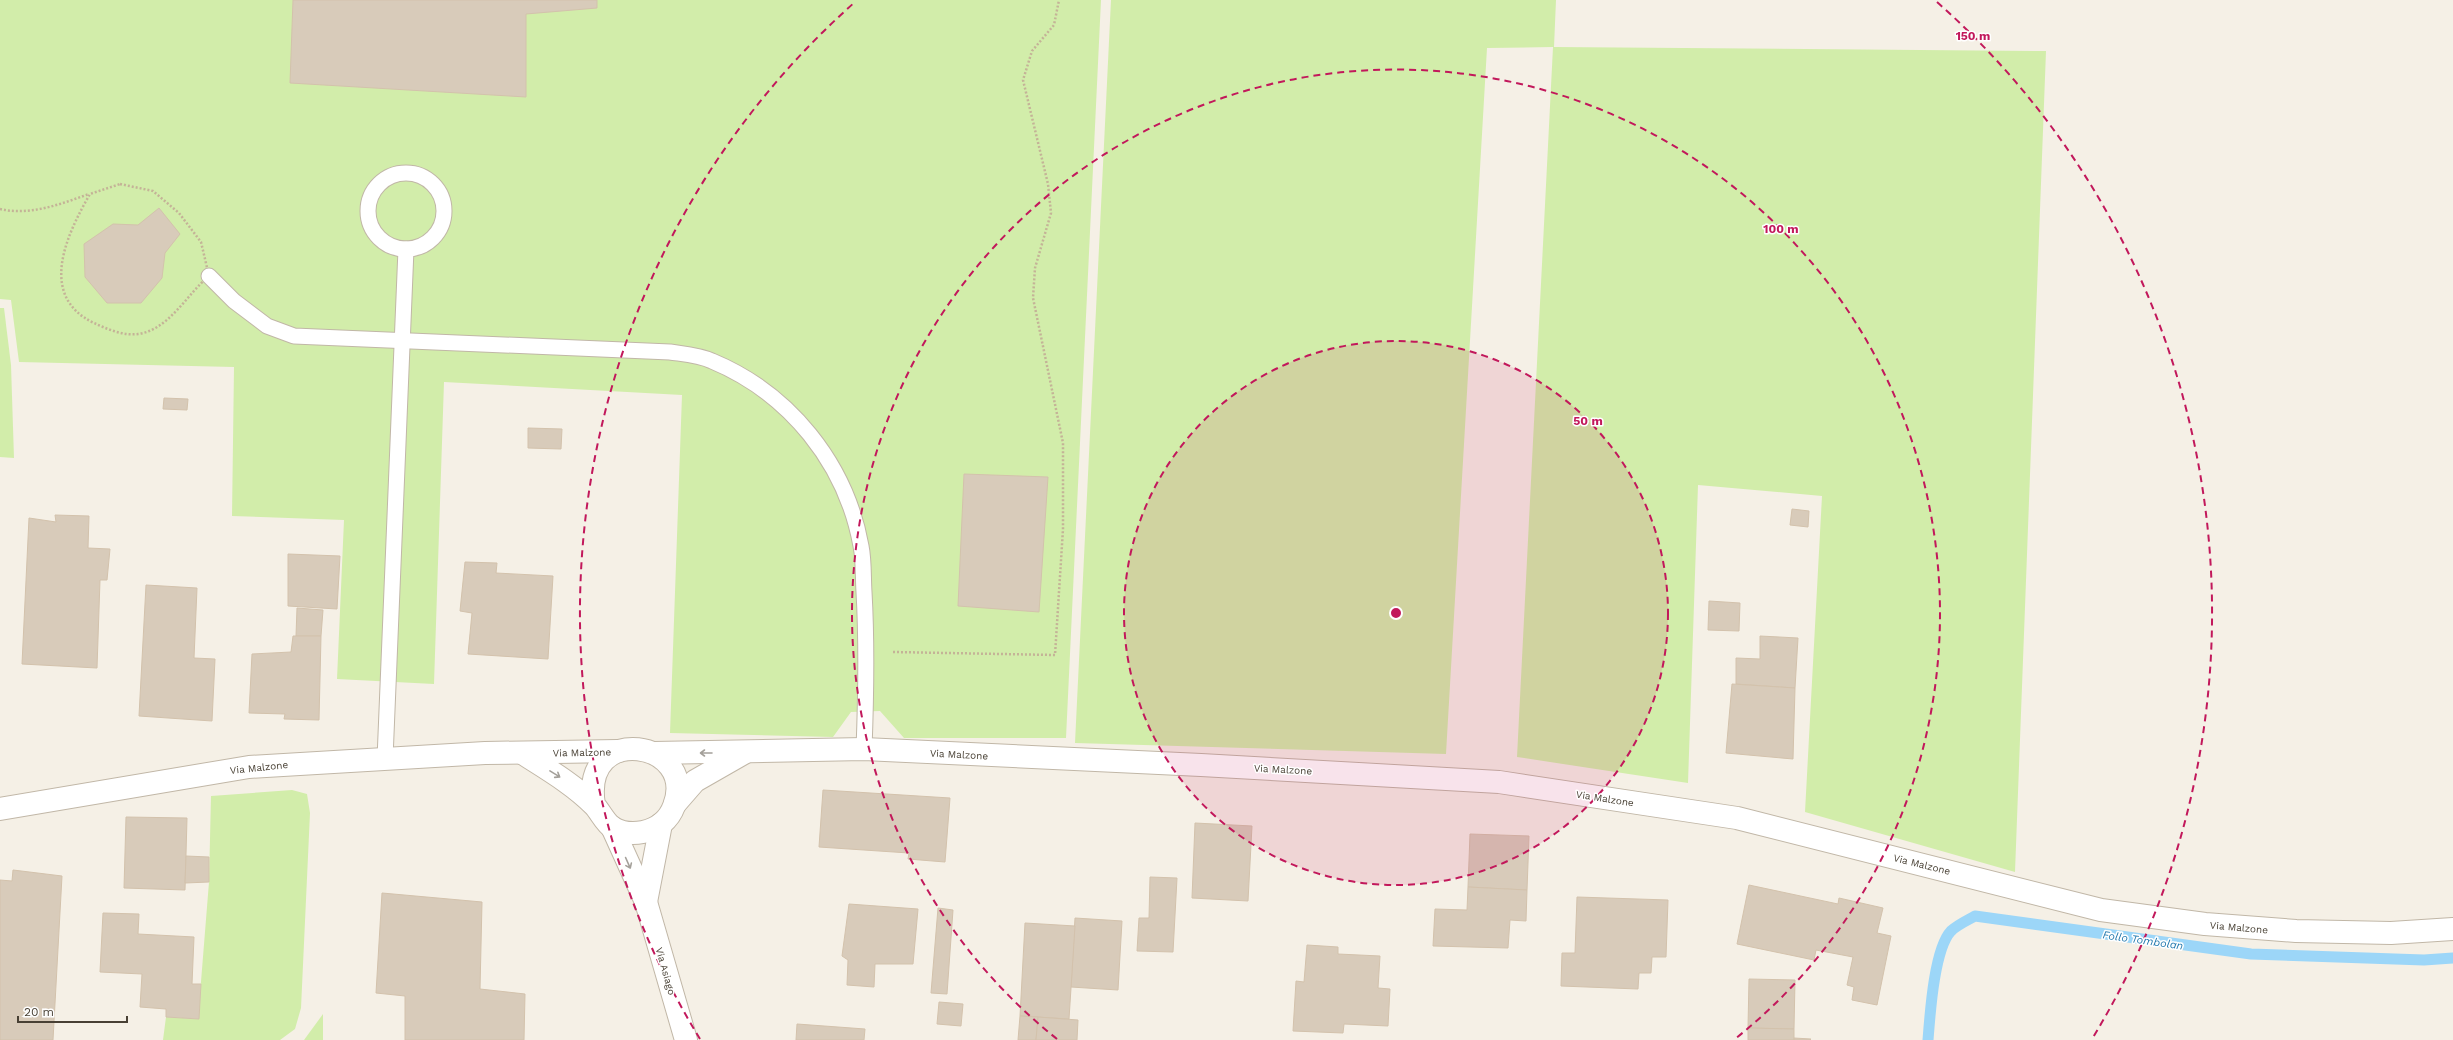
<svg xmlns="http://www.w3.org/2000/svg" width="2453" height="1040" viewBox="0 0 2453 1040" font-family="'Work Sans',sans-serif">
	<rect width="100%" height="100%" fill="#f5f0e6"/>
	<!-- green -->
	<g fill="#d2edaa">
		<polygon points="0,0 1101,0 1066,738 904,738 880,711 851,712 833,737 670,733 682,395 444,382 434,684 337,679 344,520 232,516 234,367 19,362 11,300 0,299"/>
		<polygon points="1111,0 1556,0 1554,47 2046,51 2015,872 1805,812 1822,496 1698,485 1688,783 1517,757 1553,47 1487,48 1446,754 1075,743"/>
		<polygon points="0,308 4,308 11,365 14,458 0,457"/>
		<polygon points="292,790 307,794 310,813 301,1008 295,1029 280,1040 163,1040 166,1017 198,1019 209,882 211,796"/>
		<polygon points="323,1014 323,1040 304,1040"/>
	</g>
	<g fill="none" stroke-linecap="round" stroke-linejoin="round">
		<!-- stream -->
		<path stroke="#9cd6f8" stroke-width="11" d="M1928,1040C1930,1015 1934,949 1951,931C1957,925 1968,920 1975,916L2251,954L2424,960L2453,958"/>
	</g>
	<!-- building -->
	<g fill="#d8cbba" stroke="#d3c2ac">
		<polygon points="293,0 597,0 597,8 526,14 526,97 290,83"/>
		<polygon points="159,208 180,234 165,253 162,278 141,303 107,303 85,277 84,244 113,224 138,225"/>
		<polygon points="164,398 188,399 187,410 163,409"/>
		<polygon points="528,428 562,429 561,449 528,448"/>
		<polygon points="964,474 1048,477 1039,612 958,606"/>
		<polygon points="1792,509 1809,511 1808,527 1790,525"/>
		<polygon points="55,515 89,516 88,548 110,549 107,580 100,580 97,668 22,664 29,518 56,522"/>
		<polygon points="288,554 340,556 337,609 288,606"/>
		<polygon points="465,562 497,563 496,573 553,576 548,659 468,654 472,613 460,611"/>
		<polygon points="146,585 197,588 194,658 215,659 212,721 139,716"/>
		<polygon points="1709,601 1740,603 1739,631 1708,630"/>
		<polygon points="297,608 323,610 321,636 296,636"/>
		<polygon points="293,636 321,636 319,720 284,719 285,714 249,713 252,654 291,652"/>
		<polygon points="1760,636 1798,638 1795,688 1736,684 1736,658 1760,659"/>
		<polygon points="1732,684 1795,688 1793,759 1726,753"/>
		<polygon points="823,790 950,798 945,862 908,859 909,853 819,847"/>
		<polygon points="126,817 187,818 185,890 124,888"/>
		<polygon points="1195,823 1252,826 1248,901 1192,898"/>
		<polygon points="1470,834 1529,836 1527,890 1468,887"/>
		<polygon points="186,856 209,857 209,882 185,883"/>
		<polygon points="13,870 62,876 53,1040 0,1040 0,880 12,881"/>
		<polygon points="1150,877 1177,878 1173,952 1137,951 1139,918 1149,918"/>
		<polygon points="1749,885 1838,904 1839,898 1883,908 1877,933 1891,936 1877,1005 1852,1000 1854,987 1847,985 1853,957 1816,950 1814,960 1737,944"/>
		<polygon points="1468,887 1527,890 1526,921 1510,920 1508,948 1433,946 1435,909 1467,910"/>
		<polygon points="382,893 482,902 480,989 525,994 524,1040 405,1040 405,996 376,993"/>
		<polygon points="1577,897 1668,900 1666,957 1652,957 1651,973 1639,973 1638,989 1561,986 1562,953 1575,953"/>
		<polygon points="849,904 918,909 913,964 875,964 874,987 847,985 848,960 842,956"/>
		<polygon points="938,908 953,910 947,994 931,993"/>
		<polygon points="103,913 139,914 138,934 194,937 192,984 201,984 199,1019 166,1017 166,1009 140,1007 142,974 100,972"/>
		<polygon points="1075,918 1122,921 1118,990 1071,987"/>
		<polygon points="1025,923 1075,926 1069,1019 1020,1016"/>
		<polygon points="1307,945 1338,947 1338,954 1380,956 1378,988 1390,989 1388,1026 1344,1024 1343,1033 1293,1031 1296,981 1304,982"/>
		<polygon points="1749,979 1795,980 1794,1029 1748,1028"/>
		<polygon points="939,1002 963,1004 961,1026 937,1024"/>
		<polygon points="1020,1016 1038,1017 1036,1040 1018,1040"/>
		<polygon points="1038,1017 1078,1020 1077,1040 1036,1040"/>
		<polygon points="797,1024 865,1029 864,1040 796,1040"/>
		<polygon points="1748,1028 1794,1029 1794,1040 1748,1040"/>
		<polygon points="1794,1038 1811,1039 1810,1040 1794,1040"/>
	</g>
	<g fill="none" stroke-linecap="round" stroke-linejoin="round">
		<defs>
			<g id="service">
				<circle cx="406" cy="211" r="38"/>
				<path d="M209,276L234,301L267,326L294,336L670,352C683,354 699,355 712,361C789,393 846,463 861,546C864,561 863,577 864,592C867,644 866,697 864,749"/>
				<polyline points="385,759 406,249"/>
			</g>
			<g id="minor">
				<polyline points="654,753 864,749 1201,765 1499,782 1737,818 2101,910 2205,924 2296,931 2391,933 2453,929"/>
				<polyline points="675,804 695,781 744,753"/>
			</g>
			<g id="tertiary">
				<path d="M522,753C547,769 573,784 594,805C600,811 605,823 613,828C622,833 633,834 643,832C657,829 669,820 674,806C699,741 580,720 594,805"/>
				<polyline points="0,809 249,767 485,753 618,751"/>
				<polyline points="612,827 646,902 686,1040"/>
				<polyline points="646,902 661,824"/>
			</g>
		</defs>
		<!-- service casing -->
		<use href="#service" stroke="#c1b7a7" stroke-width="17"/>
		<!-- minor casing -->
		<use href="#minor" stroke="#c1b7a7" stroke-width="24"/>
		<!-- tertiary casing -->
		<use href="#tertiary" stroke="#c1b7a7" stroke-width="24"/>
		<!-- path -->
		<g stroke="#c4b397" stroke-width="2.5" stroke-dasharray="2 2" stroke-linecap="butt">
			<path d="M120,184L153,191L179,213L201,242L209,276C187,294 169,330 138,334C123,336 107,329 94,323C37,296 67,234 90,194Z"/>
			<path d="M0,209C30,216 61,204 89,194"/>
			<polyline points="893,652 1055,655 1063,529 1063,443 1033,298 1035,268 1051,213 1048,184 1023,80 1032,51 1054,25 1059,0"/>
		</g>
		<!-- service -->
		<use href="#service" stroke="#fff" stroke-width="15"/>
		<!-- minor -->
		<use href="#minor" stroke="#fff" stroke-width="22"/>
		<!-- tertiary -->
		<use href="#tertiary" stroke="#fff" stroke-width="22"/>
	</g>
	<!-- one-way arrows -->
	<defs><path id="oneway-shaft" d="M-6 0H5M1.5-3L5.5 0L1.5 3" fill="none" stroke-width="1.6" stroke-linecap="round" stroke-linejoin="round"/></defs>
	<g stroke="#a4a09a">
		<use href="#oneway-shaft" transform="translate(706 753) rotate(-180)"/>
		<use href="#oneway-shaft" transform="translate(555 774) rotate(32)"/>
		<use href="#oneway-shaft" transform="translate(628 863) rotate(66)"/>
	</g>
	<!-- distance rings -->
	<circle cx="1396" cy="613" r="272" fill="#c2185b" fill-opacity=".12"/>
	<g fill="none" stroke="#c2185b" stroke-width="2" stroke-dasharray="7 5">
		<circle cx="1396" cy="613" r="272"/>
		<path d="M1057 1039A544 544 0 1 1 1735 1039"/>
		<path d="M700 1039A816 816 0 0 1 855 2M1937 2A816 816 0 0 1 2092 1039"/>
	</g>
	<g text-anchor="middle" stroke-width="3" stroke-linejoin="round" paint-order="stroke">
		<!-- street labels -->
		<g font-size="10" fill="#484034" stroke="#fff">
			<text transform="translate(582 752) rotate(-1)" y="4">Via Malzone</text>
			<text transform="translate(959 754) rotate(3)" y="4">Via Malzone</text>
			<text transform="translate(259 767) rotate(-6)" y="4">Via Malzone</text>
			<text transform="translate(1283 769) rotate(3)" y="4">Via Malzone</text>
			<text transform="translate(1605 798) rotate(9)" y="4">Via Malzone</text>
			<text transform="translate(1922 864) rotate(14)" y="4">Via Malzone</text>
			<text transform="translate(2239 927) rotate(5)" y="4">Via Malzone</text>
			<text transform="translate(666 971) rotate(74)" y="4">Via Asiago</text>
		</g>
		<!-- water labels -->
		<g font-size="11" font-style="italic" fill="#2078ae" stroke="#fff">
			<text transform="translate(2143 940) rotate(8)" y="4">Follo Tombolan</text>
		</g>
	</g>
	<circle cx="1396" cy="613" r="6" fill="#c2185b" stroke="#fff" stroke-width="2"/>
	<g font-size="12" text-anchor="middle" font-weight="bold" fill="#c2185b" stroke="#fff" stroke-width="3" stroke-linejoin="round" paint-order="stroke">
		<text x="1973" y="40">150 m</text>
		<text x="1781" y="233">100 m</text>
		<text x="1588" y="425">50 m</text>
	</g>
	<!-- scale -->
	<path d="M18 1016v6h109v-6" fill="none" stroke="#484034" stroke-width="2"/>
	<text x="24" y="1016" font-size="12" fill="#484034" stroke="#ffffff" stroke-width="3" paint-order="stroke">20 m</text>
</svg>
